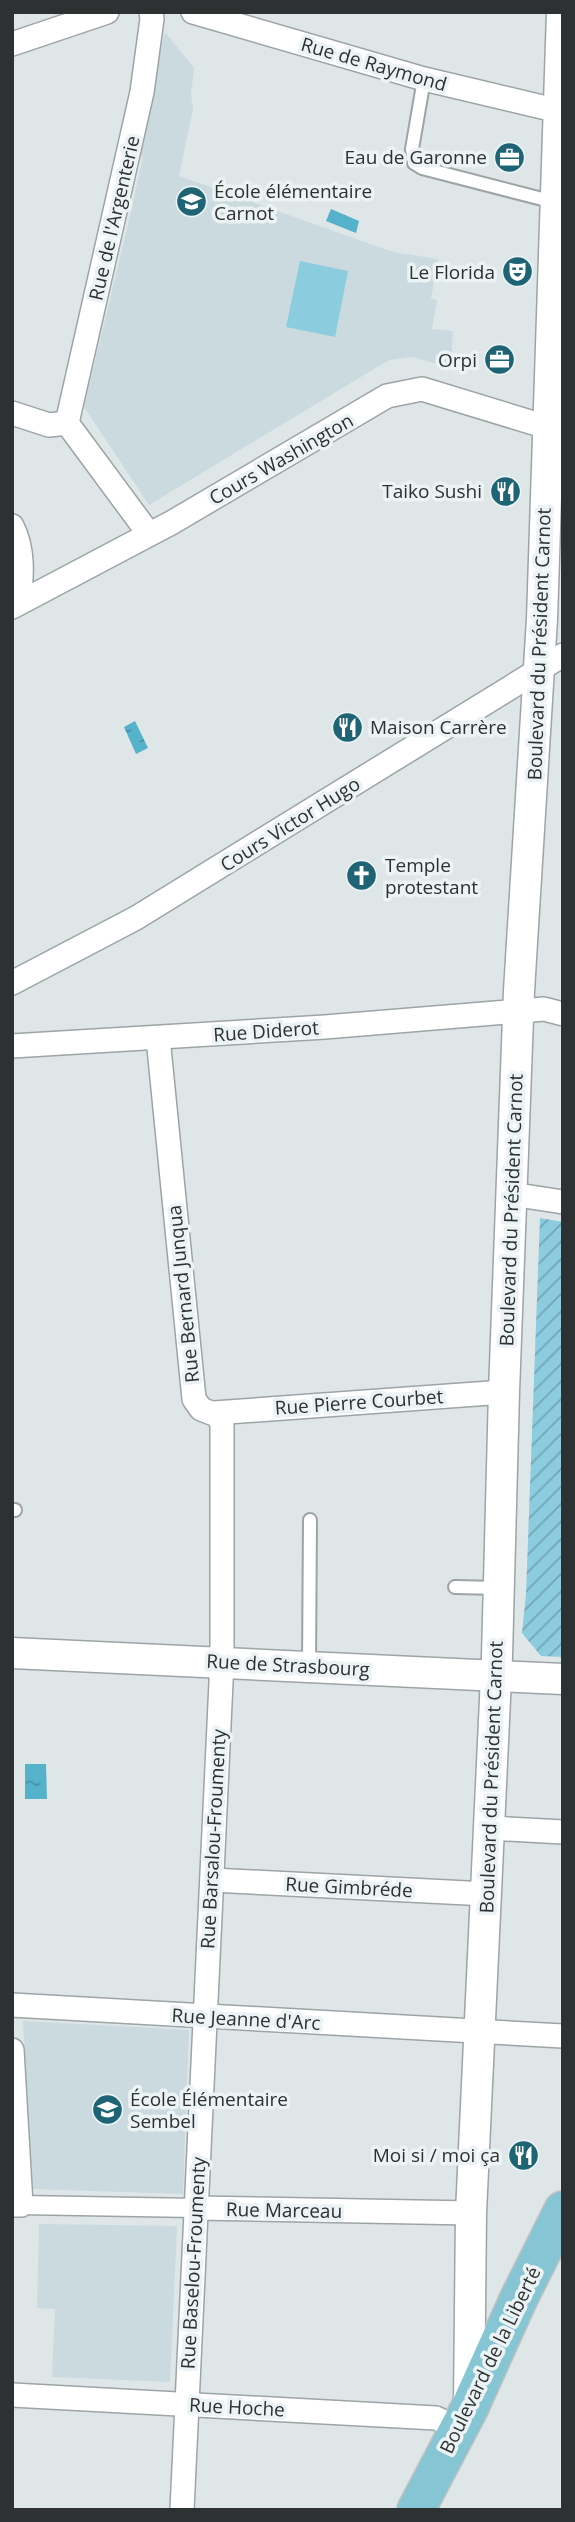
<svg xmlns="http://www.w3.org/2000/svg" width="575" height="2522" viewBox="0 0 575 2522" font-family="'Open Sans',sans-serif">
	<defs>
		<pattern id="garden-furrows" width="10" height="10" patternUnits="userSpaceOnUse" patternTransform="scale(1.75)"><rect width="10" height="10" fill="#8bccde"/><path d="M-1 1l2-2M0 10L10 0M9 11l2-2" fill="none" stroke="#72a6b5"/></pattern>
		<pattern id="water-ripples" width="26" height="14" patternUnits="userSpaceOnUse" patternTransform="scale(1.75)"><rect width="26" height="14" fill="#54b2ca"/><path d="M2 4q2-2 4 0t4 0M15 11q2-2 4 0t4 0" fill="none" stroke="#4691a5"/></pattern>
	</defs>
	<rect width="100%" height="100%" fill="#dee6e8"/>
	<!-- built -->
	<g fill="#cadade">
		<polygon points="165,32 194,68 191,94 193,109 179,176 393,252 438,259 431,299 437,300 432,329 453,331 451,368 413,357 389,360 149,505 84,407 130,216 143,157 137,155"/>
		<polygon points="23,2021 189,2030 183,2194 33,2189"/>
		<polygon points="39,2224 177,2226 170,2382 52,2377 55,2309 37,2308"/>
	</g>
	<!-- grass -->
	<polygon fill="#8bccde" points="300,261 348,271 335,337 286,327"/>
	<!-- garden -->
	<polygon fill="url(#garden-furrows)" points="540,1218 563,1222 563,1657 541,1656 522,1633 526,1594"/>
	<!-- water -->
	<g fill="url(#water-ripples)">
		<polygon points="331,209 359,221 356,233 326,221"/>
		<polygon points="135,721 148,748 136,754 124,727"/>
		<polygon points="25,1764 46,1764 47,1799 25,1799"/>
	</g>
	<g fill="none" stroke-linecap="round" stroke-linejoin="round">
		<defs>
			<g id="service">
				<polyline points="424,79 412,149 414,163 422,168 554,202"/>
				<polyline points="12,1510 15,1510"/>
				<polyline points="455,1587 498,1588"/>
				<polyline points="309,1666 310,1520"/>
			</g>
			<polyline id="pedestrian" points="21,2205 195,2208"/>
			<g id="minor">
				<polyline points="193,12 424,79 563,112"/>
				<polyline points="12,44 107,12"/>
				<polyline points="12,413 49,425 67,423"/>
				<polyline points="67,423 142,92 152,19 151,12"/>
				<polyline points="67,423 149,534"/>
				<path d="M12,526C24,549 22,576 19,602"/>
				<polyline points="12,607 171,523 387,396 422,389 563,432"/>
				<polyline points="12,983 136,918 563,655"/>
				<polyline points="158,1038 194,1399 201,1409 219,1416 222,1425 222,1661 182,2510"/>
				<polyline points="12,1046 325,1027 544,1009 563,1014"/>
				<polyline points="511,1194 563,1202"/>
				<polyline points="214,1413 504,1392"/>
				<polyline points="489,1828 563,1832"/>
				<polyline points="212,1880 487,1894"/>
				<polyline points="12,2005 563,2036"/>
				<polyline points="12,2050 21,2205 12,2205"/>
				<polyline points="195,2208 471,2213"/>
				<polyline points="12,2395 436,2418 459,2429"/>
			</g>
			<g id="tertiary">
				<polyline points="12,1653 563,1679"/>
				<polyline points="469,2405 471,2213 497,1656 504,1392 519,991 542,619 562,12"/>
			</g>
			<polyline id="primary" points="416,2510 469,2409 519,2298 563,2210"/>
		</defs>
		<!-- service casing -->
		<use href="#service" stroke="#9ca4a6" stroke-width="16"/>
		<!-- pedestrian casing -->
		<use href="#pedestrian" stroke="#9ca4a6" stroke-width="21"/>
		<!-- minor casing -->
		<use href="#minor" stroke="#9ca4a6" stroke-width="26"/>
		<!-- tertiary casing -->
		<use href="#tertiary" stroke="#9ca4a6" stroke-width="33"/>
		<!-- primary casing -->
		<use href="#primary" stroke="#c0c1c2" stroke-width="40"/>
		<!-- service -->
		<use href="#service" stroke="#fff" stroke-width="12"/>
		<!-- pedestrian -->
		<use href="#pedestrian" stroke="#fff" stroke-width="18"/>
		<!-- minor -->
		<use href="#minor" stroke="#fff" stroke-width="23"/>
		<!-- tertiary -->
		<use href="#tertiary" stroke="#fff" stroke-width="30"/>
		<!-- primary -->
		<use href="#primary" stroke="#86c5d4" stroke-width="37"/>
	</g>
	<!-- icons -->
	<defs>
		<symbol id="office-disc" viewBox="-11 -11 22 22"><circle r="9.5" fill="#1f6475" stroke="#ebf3f5"/><path d="M-6-3h4V-5.5h4V-3h4V5H-6ZM-1-4.5V-3h2v-1.5ZM-6 0V1H6V0Z" fill="#fff"/></symbol>
		<symbol id="school-disc" viewBox="-11 -11 22 22"><circle r="9.5" fill="#1f6475" stroke="#ebf3f5"/><path d="M0-5L7-2L0 1L-7-2ZM-4 1L0 2.5L4 1V4Q0 6-4 4Z" fill="#fff"/></symbol>
		<symbol id="theatre-disc" viewBox="-11 -11 22 22"><circle r="9.5" fill="#1f6475" stroke="#ebf3f5"/><path d="M-5-5.5Q0-4 5-5.5V0Q5 5 0 6Q-5 5-5 0ZM-3.3-2.5H-1v1.5H-3.3ZM1-2.5H3.3v1.5H1ZM-2.8 1Q0 5.5 2.8 1Z" fill="#fff"/></symbol>
		<symbol id="restaurant-disc" viewBox="-11 -11 22 22"><circle r="9.5" fill="#1f6475" stroke="#ebf3f5"/><path d="M-5-6h1v4h1v-4h1v4h1v-4h1v5L-1.5 .5V6h-2V.5L-5-1ZM5-6V6H3V1.5H1.5Q1.5-4 5-6Z" fill="#fff"/></symbol>
		<symbol id="church-disc" viewBox="-11 -11 22 22"><circle r="9.5" fill="#1f6475" stroke="#ebf3f5"/><path d="M-1.2-6h2.4v3.5h3.3v2.4h-3.3V6h-2.4V-.1h-3.3v-2.4h3.3Z" fill="#fff"/></symbol>
	</defs>
	<g fill-rule="evenodd">
		<use href="#office-disc" x="492" y="140" width="35" height="35"/>
		<use href="#school-disc" x="174" y="184" width="35" height="35"/>
		<use href="#theatre-disc" x="500" y="254" width="35" height="35"/>
		<use href="#office-disc" x="482" y="342" width="35" height="35"/>
		<use href="#restaurant-disc" x="488" y="474" width="35" height="35"/>
		<use href="#restaurant-disc" x="330" y="710" width="35" height="35"/>
		<use href="#church-disc" x="344" y="858" width="35" height="35"/>
		<use href="#school-disc" x="90" y="2092" width="35" height="35"/>
		<use href="#restaurant-disc" x="506" y="2138" width="35" height="35"/>
	</g>
	<g text-anchor="middle" stroke-width="7" stroke-linejoin="round" paint-order="stroke">
		<!-- street labels -->
		<g font-size="19" fill="#2e3132" stroke="#ebf3f5">
			<text transform="translate(374 64) rotate(16)" y="7">Rue de Raymond</text>
			<text transform="translate(114 218) rotate(-77)" y="7">Rue de l'Argenterie</text>
			<text transform="translate(281 459) rotate(-30)" y="7">Cours Washington</text>
			<text transform="translate(539 644) rotate(-88)" y="7">Boulevard du Président Carnot</text>
			<text transform="translate(290 824) rotate(-32)" y="7">Cours Victor Hugo</text>
			<text transform="translate(266 1031) rotate(-4)" y="7">Rue Diderot</text>
			<text transform="translate(511 1210) rotate(-88)" y="7">Boulevard du Président Carnot</text>
			<text transform="translate(183 1294) rotate(-96)" y="7">Rue Bernard Junqua</text>
			<text transform="translate(359 1402) rotate(-4)" y="7">Rue Pierre Courbet</text>
			<text transform="translate(288 1665) rotate(3)" y="7">Rue de Strasbourg</text>
			<text transform="translate(491 1777) rotate(-88)" y="7">Boulevard du Président Carnot</text>
			<text transform="translate(213 1839) rotate(-87)" y="7">Rue Barsalou-Froumenty</text>
			<text transform="translate(349 1887) rotate(3)" y="7">Rue Gimbréde</text>
			<text transform="translate(246 2019) rotate(3)" y="7">Rue Jeanne d'Arc</text>
			<text transform="translate(284 2210) rotate(1)" y="7">Rue Marceau</text>
			<text transform="translate(193 2263) rotate(-87)" y="7">Rue Baselou-Froumenty</text>
			<text transform="translate(490 2360) rotate(-64)" y="7">Boulevard de la Liberté</text>
			<text transform="translate(237 2407) rotate(3)" y="7">Rue Hoche</text>
		</g>
		<!-- poi labels -->
		<g font-size="19" fill="#2e3132" stroke="#ebf3f5" text-anchor="end">
			<text x="487" y="164">Eau de Garonne</text>
			<text x="214" y="198" text-anchor="start">École élémentaire<tspan x="214" dy="22">Carnot</tspan></text>
			<text x="495" y="279">Le Florida</text>
			<text x="477" y="367">Orpi</text>
			<text x="482" y="498">Taiko Sushi</text>
			<text x="370" y="734" text-anchor="start">Maison Carrère</text>
			<text x="385" y="872" text-anchor="start">Temple<tspan x="385" dy="22">protestant</tspan></text>
			<text x="130" y="2106" text-anchor="start">École Élémentaire<tspan x="130" dy="22">Sembel</tspan></text>
			<text x="500" y="2162">Moi si / moi ça</text>
		</g>
	</g>
	<!-- border -->
	<rect width="575" height="2522" fill="none" stroke="#2e3132" stroke-width="28"/>
</svg>
